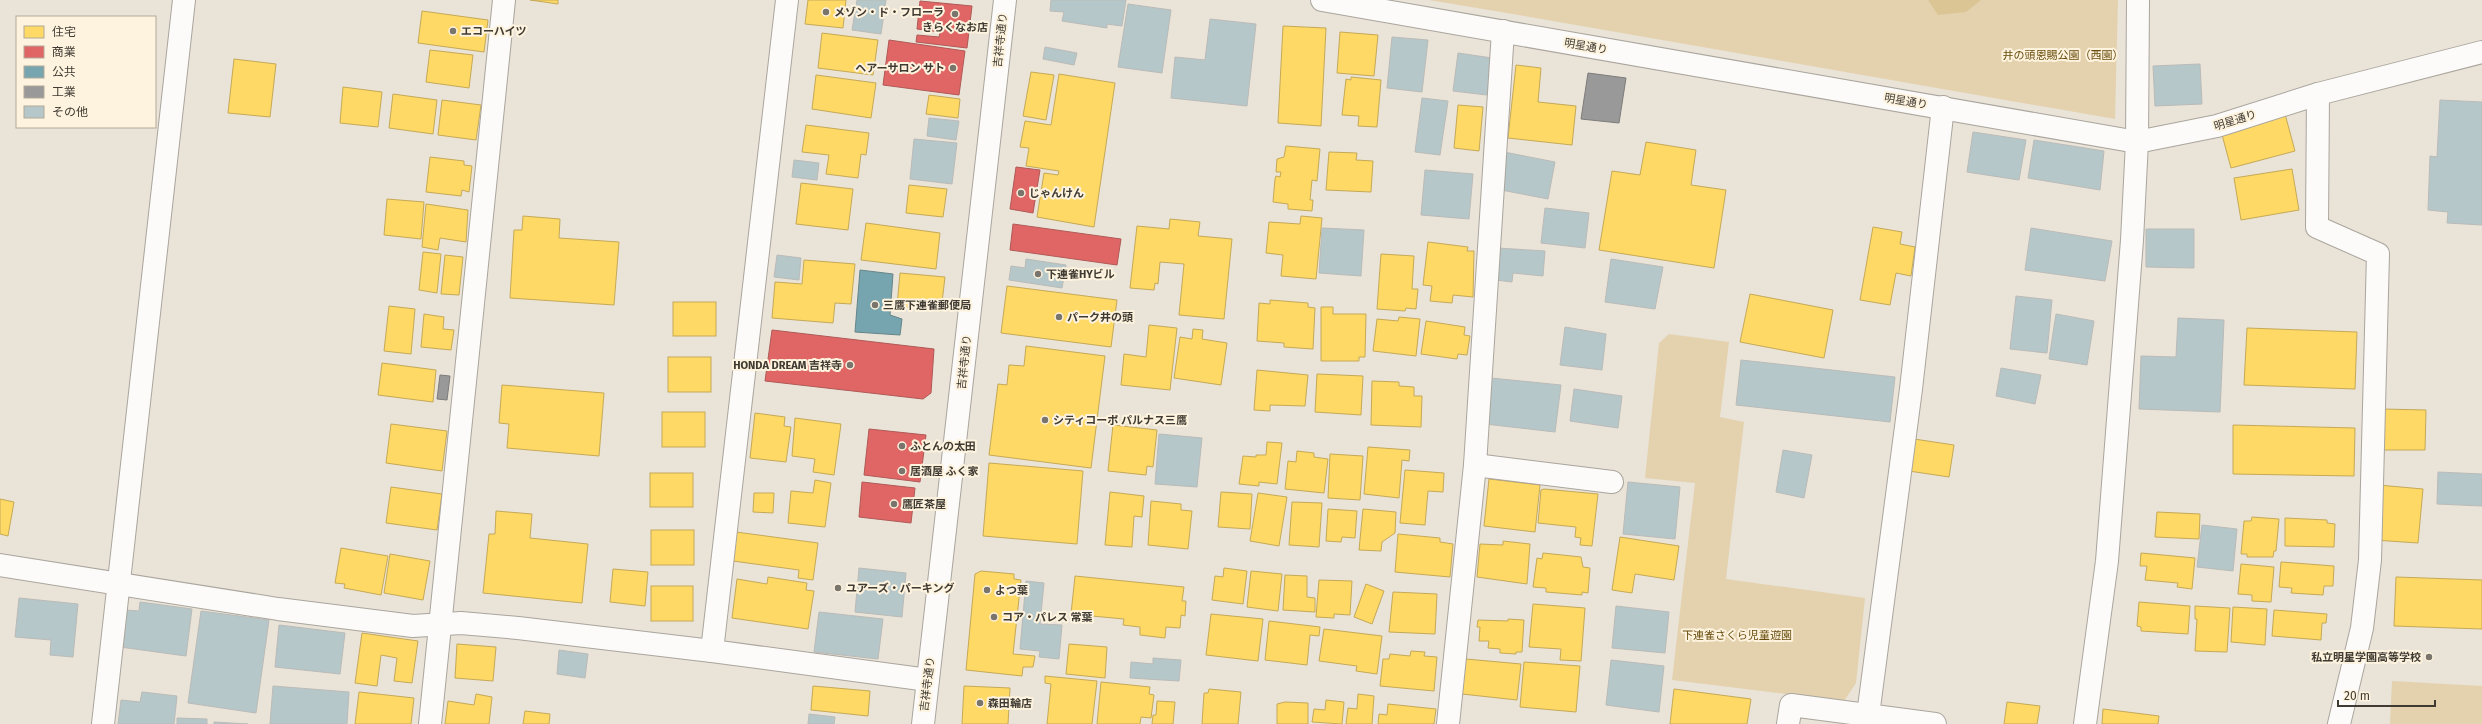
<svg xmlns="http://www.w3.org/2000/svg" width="2482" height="724" viewBox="0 0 2482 724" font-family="'Fira Sans','Noto Sans JP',sans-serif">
	<rect width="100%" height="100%" fill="#e9e3d8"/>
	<!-- green -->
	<g fill="#e4d2af">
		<polygon points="1429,0 2118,0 2115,119 1501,12"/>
		<polygon points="1669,334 1729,342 1720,417 1744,422 1726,579 1865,598 1856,683 1844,701 1672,680 1695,483 1645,478 1659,343"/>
		<polygon points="2392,681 2482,686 2482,724 2390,724"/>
	</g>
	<!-- forest -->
	<polygon fill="#dcc594" points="1928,0 1981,0 1966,12 1938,15"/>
	<!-- homes -->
	<g fill="#ffd966" stroke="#c5a956">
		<polygon points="530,0 558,0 558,4"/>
		<polygon points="808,0 846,0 843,28 805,24"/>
		<polygon points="422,11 488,20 484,52 418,43"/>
		<polygon points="1283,26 1326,28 1321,126 1278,123"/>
		<polygon points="1340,32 1378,35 1374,76 1337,73"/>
		<polygon points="822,33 878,40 873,75 818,68"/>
		<polygon points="430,50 473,55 469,88 426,82"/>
		<polygon points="234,59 276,64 270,117 228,113"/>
		<polygon points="1516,65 1541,68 1538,102 1576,106 1572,145 1508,138"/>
		<polygon points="1031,72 1054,75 1046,120 1023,116"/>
		<polygon points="1059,74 1115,83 1094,227 1037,217 1044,173 1058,175 1059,171 1026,166 1029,148 1020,147 1025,121 1051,125"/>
		<polygon points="816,75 876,83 871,118 812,109"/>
		<polygon points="1351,77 1381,80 1377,127 1358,126 1359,116 1342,115 1346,79 1351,80"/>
		<polygon points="343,87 382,92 378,127 340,123"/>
		<polygon points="393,94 437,100 433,134 389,128"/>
		<polygon points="929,95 960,99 958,118 926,114"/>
		<polygon points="442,100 481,105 476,140 438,135"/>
		<polygon points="1458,105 1483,107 1479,151 1454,148"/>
		<polygon points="2285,114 2295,151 2231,168 2221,131"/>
		<polygon points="806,125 869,133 866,155 861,154 858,178 826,174 829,155 802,152"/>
		<polygon points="1646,142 1696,150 1691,185 1726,190 1714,268 1599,250 1612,171 1640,175"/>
		<polygon points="1286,146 1320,149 1317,181 1312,180 1310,200 1313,200 1312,211 1288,209 1288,204 1273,202 1275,179 1276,176 1280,177 1281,172 1276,172 1277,159 1284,157"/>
		<polygon points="1329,152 1357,153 1356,160 1373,161 1371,192 1326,190"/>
		<polygon points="430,157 464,161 464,165 472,166 469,192 462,190 461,196 426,192"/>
		<polygon points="2292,169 2299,210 2241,220 2234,178"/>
		<polygon points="801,183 853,189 848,230 796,224"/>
		<polygon points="909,185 947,189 943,217 906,213"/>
		<polygon points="387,199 424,202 421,239 384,235"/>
		<polygon points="426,204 468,210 466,242 440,238 438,250 422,247"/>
		<polygon points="523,216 560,219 559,238 619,242 614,305 510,298 514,230 522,230"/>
		<polygon points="1301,216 1322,218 1316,279 1281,276 1283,255 1266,253 1269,222 1300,224"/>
		<polygon points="1170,219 1200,222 1198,236 1232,239 1224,319 1179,315 1184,264 1160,262 1158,284 1155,283 1154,290 1130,288 1137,226 1169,229"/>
		<polygon points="866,223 940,233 936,269 861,260"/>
		<polygon points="1873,227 1902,232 1900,244 1915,247 1911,276 1896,273 1890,305 1860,300"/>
		<polygon points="1428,242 1468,247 1467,251 1474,251 1473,297 1453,295 1452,303 1430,301 1432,286 1423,285"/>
		<polygon points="423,252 441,254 437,293 419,290"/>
		<polygon points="1381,254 1414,256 1412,289 1418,289 1416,309 1406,308 1405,311 1377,309"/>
		<polygon points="445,255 463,257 459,295 441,294"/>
		<polygon points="804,260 855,264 851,304 835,303 833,323 772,318 775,282 802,284"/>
		<polygon points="900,273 945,277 941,311 897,306"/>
		<polygon points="1007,286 1117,300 1111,347 1001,333"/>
		<polygon points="1750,294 1833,310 1824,358 1740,342"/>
		<polygon points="1270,300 1308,303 1308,307 1315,308 1313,349 1284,347 1284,343 1257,341 1259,303 1270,304"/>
		<rect x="673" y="302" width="43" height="34"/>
		<polygon points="389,306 415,309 411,354 384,351"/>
		<polygon points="1321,307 1333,307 1333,314 1366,314 1365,357 1359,357 1359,361 1321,361"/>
		<polygon points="424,314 444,317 443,329 454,330 451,350 421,347"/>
		<polygon points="1399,317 1420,319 1416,356 1373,351 1377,319 1398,321"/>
		<polygon points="1426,321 1465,327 1464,335 1470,336 1467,355 1458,354 1457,359 1421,354"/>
		<polygon points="1149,325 1177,328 1170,390 1121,385 1124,354 1146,357"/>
		<polygon points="2247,328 2357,332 2355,389 2244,385"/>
		<polygon points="1193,329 1203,330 1202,339 1227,343 1221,385 1174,378 1180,337 1192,339"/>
		<polygon points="1026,346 1105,356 1091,468 989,455 998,384 1007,385 1009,365 1024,366"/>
		<rect x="668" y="357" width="43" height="35"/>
		<polygon points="382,363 436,370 433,402 378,395"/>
		<polygon points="1257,370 1308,375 1305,406 1270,405 1270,411 1254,410"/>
		<polygon points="1317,374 1363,376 1361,415 1315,412"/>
		<polygon points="1372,381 1399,382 1399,386 1414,387 1414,396 1422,396 1421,427 1371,425"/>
		<polygon points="502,385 604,393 599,456 507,448 509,424 499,423"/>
		<polygon points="2382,409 2426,410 2425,450 2381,450"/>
		<rect x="662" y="412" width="43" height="35"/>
		<polygon points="755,413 785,417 784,426 791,427 786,462 750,458"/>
		<polygon points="795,418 841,424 834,475 813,472 815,459 792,456"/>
		<polygon points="391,424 447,431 442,471 386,463"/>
		<polygon points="1113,425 1157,430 1153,467 1147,466 1146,475 1108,471"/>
		<polygon points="2233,425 2355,428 2354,476 2233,474"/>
		<polygon points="1914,439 1954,445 1949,477 1909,471"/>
		<polygon points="1267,442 1282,443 1277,484 1259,482 1259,486 1239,484 1243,456 1256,457 1256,455 1266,455"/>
		<polygon points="1368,447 1410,450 1409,461 1402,460 1399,498 1364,494"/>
		<polygon points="1297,451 1314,453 1314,457 1328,459 1324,493 1285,489 1288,461 1296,462"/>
		<polygon points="1330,454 1363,456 1360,500 1328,498"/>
		<polygon points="989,463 1083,471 1077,544 983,536"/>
		<polygon points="1405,470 1444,473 1443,492 1428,491 1425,525 1400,523"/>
		<rect x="650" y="473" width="43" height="34"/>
		<polygon points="1489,479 1540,485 1535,532 1484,526"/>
		<polygon points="815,480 831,483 825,527 788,523 791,491 813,493"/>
		<polygon points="2378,485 2423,489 2418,543 2374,540"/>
		<polygon points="391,487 442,494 437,530 386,523"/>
		<polygon points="1544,489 1598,494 1592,546 1580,545 1581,538 1575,537 1576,527 1538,523 1541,490"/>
		<polygon points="1110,492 1144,496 1142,517 1134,516 1132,547 1105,545"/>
		<polygon points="1221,492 1252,494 1250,529 1218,527"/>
		<polygon points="754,493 774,493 773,513 753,512"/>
		<polygon points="1258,493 1287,497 1279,546 1250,541"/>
		<polygon points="0,499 14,502 8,536 0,534"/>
		<polygon points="1151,501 1181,504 1181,510 1192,511 1188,549 1148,545"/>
		<polygon points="1292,502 1322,503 1319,547 1289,545"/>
		<polygon points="1328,509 1357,511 1355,538 1342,537 1341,542 1326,541"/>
		<polygon points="1363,509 1396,512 1395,533 1382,542 1381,551 1359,550"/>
		<polygon points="496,511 532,514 530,538 588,544 582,603 483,593 489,534 495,534"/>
		<polygon points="2157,512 2200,514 2199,539 2155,537"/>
		<polygon points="2252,517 2279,519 2276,551 2274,551 2273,557 2247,557 2247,554 2241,554 2244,521 2251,521"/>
		<polygon points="2285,518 2327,520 2327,523 2335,524 2334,547 2285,546"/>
		<rect x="651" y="530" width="43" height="35"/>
		<polygon points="736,532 818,543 813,580 798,578 799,570 733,561"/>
		<polygon points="1398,534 1440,538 1440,542 1453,544 1450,577 1395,572"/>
		<polygon points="1620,537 1679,546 1674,580 1635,574 1632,593 1612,590"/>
		<polygon points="1503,541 1530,544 1527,584 1477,577 1480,544 1503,545"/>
		<polygon points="341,548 388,556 381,595 344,588 345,584 335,583"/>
		<polygon points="1543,553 1581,557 1583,567 1590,568 1588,593 1582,592 1582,595 1546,592 1546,588 1533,587 1537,558 1542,559"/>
		<polygon points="2141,553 2195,558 2192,589 2177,587 2178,583 2145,580 2147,566 2140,566"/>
		<polygon points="390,554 430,561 423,600 384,593"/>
		<polygon points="2281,562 2334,566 2333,586 2324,586 2323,595 2291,593 2292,588 2279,587"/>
		<polygon points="2241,564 2274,567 2271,602 2252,601 2252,595 2238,594"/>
		<polygon points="1224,568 1247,571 1243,604 1212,600 1215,576 1223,577"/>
		<polygon points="613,569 648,572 645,606 610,602"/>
		<polygon points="981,571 1014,574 1014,579 1021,580 1013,654 1035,656 1033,667 1023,667 1022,676 966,670 975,574"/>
		<polygon points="1251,571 1282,574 1278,611 1247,607"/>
		<polygon points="1285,575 1307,576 1307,597 1315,598 1315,612 1283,610"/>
		<polygon points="1075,576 1184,587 1182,601 1186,601 1185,616 1181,615 1180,628 1166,627 1165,638 1140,635 1140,627 1123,625 1124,619 1071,614"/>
		<polygon points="768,577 807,583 806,590 814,591 808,629 732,618 737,579 767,584"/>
		<polygon points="2396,577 2482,580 2482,629 2394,626"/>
		<polygon points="1319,580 1352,581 1350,615 1334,614 1334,618 1316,617"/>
		<polygon points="1366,584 1384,591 1372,624 1354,617"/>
		<rect x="651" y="586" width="42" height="35"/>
		<polygon points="1393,592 1437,594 1435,634 1389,632"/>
		<polygon points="2139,602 2190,606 2188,634 2141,631 2141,627 2137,626"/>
		<polygon points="1533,604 1585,608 1581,661 1560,660 1561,649 1529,647"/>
		<polygon points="2195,606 2230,608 2227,652 2195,651 2197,619 2195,619"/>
		<polygon points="2233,607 2267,609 2265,645 2231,642"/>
		<polygon points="2274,610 2327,614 2326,623 2322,623 2321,640 2272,636"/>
		<polygon points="1211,614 1263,619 1258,661 1206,655"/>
		<polygon points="1508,619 1524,620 1522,652 1516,652 1516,654 1500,653 1500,649 1488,648 1489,641 1479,641 1480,627 1477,627 1478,620 1508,621"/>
		<polygon points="1269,621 1320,627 1319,636 1310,635 1307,665 1265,660"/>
		<polygon points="1324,629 1382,636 1377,674 1356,671 1357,666 1319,661"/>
		<polygon points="362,633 418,641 412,683 394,681 397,658 381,655 377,686 355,683"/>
		<polygon points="457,644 496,647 493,681 455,678"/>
		<polygon points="1069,644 1107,647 1105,678 1066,674"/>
		<polygon points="1411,651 1425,652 1424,656 1437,657 1434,691 1380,686 1383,659 1389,659 1390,654 1410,656"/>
		<polygon points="1466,659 1521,664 1517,700 1462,694"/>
		<polygon points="1524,662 1580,666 1576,712 1520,707"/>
		<polygon points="1045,676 1097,681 1092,724 1047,724 1051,684 1045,683"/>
		<polygon points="1101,682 1150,687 1149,694 1154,695 1151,718 1141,717 1140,724 1097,724"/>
		<polygon points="813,686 870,691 868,716 811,710"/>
		<polygon points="964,686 1010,688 1008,724 962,724"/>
		<polygon points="1209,689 1241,692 1238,724 1202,724 1204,693 1208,693"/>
		<polygon points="1674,689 1751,699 1747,724 1670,724"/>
		<polygon points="359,692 414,698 411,724 355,724"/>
		<polygon points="476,694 492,697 489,724 445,724 448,701 474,705"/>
		<polygon points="1358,694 1374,696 1372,724 1346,724 1348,708 1357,709"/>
		<polygon points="1326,700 1344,702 1342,724 1312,722 1314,709 1325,710"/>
		<polygon points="1157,701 1175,702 1173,724 1152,724 1153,715 1156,715"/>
		<polygon points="1285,702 1308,703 1308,724 1277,724 1277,704"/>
		<polygon points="2007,702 2040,706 2037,724 2004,724"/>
		<polygon points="1388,704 1436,709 1434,724 1378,724 1379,714 1387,715"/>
		<polygon points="2103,709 2159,716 2158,724 2102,724"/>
		<polygon points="525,711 550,714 549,724 523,724"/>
	</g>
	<!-- shops -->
	<g fill="#e06666" stroke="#b05956">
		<polygon points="920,1 972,6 967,48 916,42 917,35 939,37 940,32 917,29"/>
		<polygon points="889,40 965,51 959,95 883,85"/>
		<polygon points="1016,167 1040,170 1033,213 1010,209"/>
		<polygon points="1013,224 1121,239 1117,265 1010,250"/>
		<polygon points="772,330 934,349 931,393 923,399 765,381"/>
		<polygon points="869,429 926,435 920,482 864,475"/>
		<polygon points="862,482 915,488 911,523 859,517"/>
	</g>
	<!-- public -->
	<polygon fill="#76a5af" stroke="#66858a" points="860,270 893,274 890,315 902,319 900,335 855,332"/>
	<!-- industry -->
	<g fill="#999" stroke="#7e7c7a">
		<polygon points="1588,73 1626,78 1619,123 1581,119"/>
		<polygon points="440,375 450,376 447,400 437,399"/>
	</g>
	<!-- building -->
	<g fill="#b5c7c9" stroke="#babbb8">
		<polygon points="857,0 886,0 881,34 852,30"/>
		<polygon points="1051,0 1126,0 1122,26 1107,24 1107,28 1062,21 1064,12 1050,11"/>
		<polygon points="1128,4 1171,10 1162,73 1118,67"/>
		<polygon points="1210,19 1256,24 1247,106 1171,98 1175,57 1205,60"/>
		<polygon points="1392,37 1428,40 1422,92 1387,88"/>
		<polygon points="1045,47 1077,53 1074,65 1043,59"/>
		<polygon points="1458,53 1492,58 1487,95 1453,91"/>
		<polygon points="2200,64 2202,104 2155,106 2153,66"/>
		<polygon points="1422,98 1448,101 1440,155 1415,152"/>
		<polygon points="2440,100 2482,102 2482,225 2447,223 2448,212 2428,210 2430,156 2437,157"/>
		<polygon points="929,118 959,121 956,140 927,136"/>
		<polygon points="1973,132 2026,140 2019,180 1967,172"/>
		<polygon points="914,139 957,143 952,184 910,179"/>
		<polygon points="2034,140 2104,151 2100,190 2028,178"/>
		<polygon points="1504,152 1555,162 1548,199 1496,189"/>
		<polygon points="794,160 819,163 817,180 792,177"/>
		<polygon points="1425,170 1473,174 1469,219 1421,215"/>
		<polygon points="1545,208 1589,213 1585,248 1541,243"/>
		<polygon points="1322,228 1364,230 1361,276 1319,273"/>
		<polygon points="2031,228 2112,241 2105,281 2025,270"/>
		<polygon points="2146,229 2194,229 2194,268 2146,267"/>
		<polygon points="1498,248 1545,251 1543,276 1513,273 1512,282 1496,280"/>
		<polygon points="777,255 801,258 799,280 774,277"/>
		<polygon points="1026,259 1066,265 1062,288 1009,280 1011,266 1025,268"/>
		<polygon points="1611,259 1663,267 1655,309 1605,302"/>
		<polygon points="2016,296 2052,300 2047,353 2010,349"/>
		<polygon points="2056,314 2094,321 2087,365 2049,359"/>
		<polygon points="2178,318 2224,320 2220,412 2139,409 2141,356 2176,357"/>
		<polygon points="1565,327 1606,334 1602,370 1560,365"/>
		<polygon points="1741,360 1895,377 1890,422 1736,405"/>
		<polygon points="2001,368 2041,375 2035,404 1996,396"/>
		<polygon points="1491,378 1561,385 1555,432 1485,424"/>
		<polygon points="1574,389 1622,396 1618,428 1570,421"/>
		<polygon points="1159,434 1202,438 1197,487 1155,484"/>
		<polygon points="1783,450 1812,455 1804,498 1776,492"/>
		<polygon points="2438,472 2482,474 2482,506 2437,504"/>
		<polygon points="1628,482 1680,487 1675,539 1623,534"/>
		<polygon points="2202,525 2237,529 2233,571 2197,567"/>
		<polygon points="859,568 906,573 902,617 855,612"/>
		<polygon points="1026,581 1044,583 1040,624 1062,625 1059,659 1039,657 1040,651 1020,649"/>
		<polygon points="19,598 78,604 73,657 50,655 51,640 15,637"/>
		<polygon points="140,602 192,609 186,656 120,647 125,610 139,611"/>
		<polygon points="1616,606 1669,612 1665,653 1612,648"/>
		<polygon points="201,611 269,620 256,713 188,703"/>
		<polygon points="819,612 883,619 878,659 814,652"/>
		<polygon points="279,625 345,633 340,674 275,667"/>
		<polygon points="559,650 588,654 585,678 557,674"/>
		<polygon points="1153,658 1181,660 1179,681 1130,678 1131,662 1153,664"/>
		<polygon points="1611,660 1664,666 1659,712 1606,705"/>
		<polygon points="273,686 349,692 347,724 270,724"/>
		<polygon points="142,692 177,696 174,724 118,724 121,700 140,702"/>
		<polygon points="809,714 835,717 834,724 808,724"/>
		<polygon points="177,718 207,719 207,724 177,724"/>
		<polygon points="214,722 248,724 214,724"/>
	</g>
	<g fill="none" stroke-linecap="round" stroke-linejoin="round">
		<defs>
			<g id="minor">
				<polyline points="1322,0 2137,142 2217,126 2318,94 2482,52"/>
				<polyline points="2318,94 2317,227 2378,254 2370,560 2362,628 2339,724"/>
				<polyline points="1475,465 1612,482"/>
				<polyline points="0,565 278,609 413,626 461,623 518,628 712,651 928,680"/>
				<polyline points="712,651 787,0"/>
				<polyline points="1868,715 1911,389 1943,107"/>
				<polyline points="103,724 184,0"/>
				<polyline points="430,724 504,0"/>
				<polyline points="1448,724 1475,465 1503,31"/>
				<polyline points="1788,724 1791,705 1935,724"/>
				<polyline points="2085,724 2107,561 2132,240 2137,142 2138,0"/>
			</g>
			<polyline id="secondary" points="923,724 1005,0"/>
		</defs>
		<!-- minor casing -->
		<use href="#minor" stroke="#aaa59d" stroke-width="24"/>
		<!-- secondary casing -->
		<use href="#secondary" stroke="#aaa59d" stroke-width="24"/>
		<!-- minor -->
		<use href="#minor" stroke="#fcfbf9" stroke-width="22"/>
		<!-- secondary -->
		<use href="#secondary" stroke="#fcfbf9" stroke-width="22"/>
	</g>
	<!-- markers -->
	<g fill="#7a756c" stroke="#fef3de" stroke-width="1.5">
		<circle cx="826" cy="12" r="4"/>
		<circle cx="955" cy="14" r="4"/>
		<circle cx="453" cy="31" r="4"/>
		<circle cx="953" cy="68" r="4"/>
		<circle cx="1021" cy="193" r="4"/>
		<circle cx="1038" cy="274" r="4"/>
		<circle cx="875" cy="305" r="4"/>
		<circle cx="1059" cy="317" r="4"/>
		<circle cx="850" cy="365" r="4"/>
		<circle cx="1045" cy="420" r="4"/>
		<circle cx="902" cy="446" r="4"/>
		<circle cx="902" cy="471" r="4"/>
		<circle cx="894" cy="504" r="4"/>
		<circle cx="838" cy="588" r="4"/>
		<circle cx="987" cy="590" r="4"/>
		<circle cx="994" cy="617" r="4"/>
		<circle cx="2429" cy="657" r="4"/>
		<circle cx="980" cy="703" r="4"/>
	</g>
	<g text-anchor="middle" stroke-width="4" stroke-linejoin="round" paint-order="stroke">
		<!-- poi labels -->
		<g font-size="11" font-weight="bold" fill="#3f3a32" stroke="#fef3de" text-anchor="start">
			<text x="834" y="16">メゾン・ド・フローラ</text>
			<text x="955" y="31" text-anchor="middle">きらくなお店</text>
			<text x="461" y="35">エコーハイツ</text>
			<text x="945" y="72" text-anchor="end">ヘアーサロン サト</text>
			<text x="1029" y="197">じゃんけん</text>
			<text x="1046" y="278">下連雀HYビル</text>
			<text x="883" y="309">三鷹下連雀郵便局</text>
			<text x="1067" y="321">パーク井の頭</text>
			<text x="842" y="369" text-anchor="end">HONDA DREAM 吉祥寺</text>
			<text x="1053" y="424">シティコーポ パルナス三鷹</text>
			<text x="910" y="450">ふとんの太田</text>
			<text x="910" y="475">居酒屋 ふく家</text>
			<text x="902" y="508">鷹匠茶屋</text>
			<text x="846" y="592">ユアーズ・パーキング</text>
			<text x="995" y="594">よつ葉</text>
			<text x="1002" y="621">コア・パレス 常葉</text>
			<text x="2421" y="661" text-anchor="end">私立明星学園高等学校</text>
			<text x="988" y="707">森田輪店</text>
		</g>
		<!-- street labels -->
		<g font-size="11" fill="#3f3a32" stroke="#fef3de">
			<text transform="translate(1000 40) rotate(-84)" y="4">吉祥寺通り</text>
			<text transform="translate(1586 46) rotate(10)" y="4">明星通り</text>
			<text transform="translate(1906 101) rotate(10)" y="4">明星通り</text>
			<text transform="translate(2235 120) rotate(-17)" y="4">明星通り</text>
			<text transform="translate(964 362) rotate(-84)" y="4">吉祥寺通り</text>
			<text transform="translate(927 684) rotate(-83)" y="4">吉祥寺通り</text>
		</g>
		<!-- park labels -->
		<g font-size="11" fill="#674c0d" stroke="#fef3de">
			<text x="2063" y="59">井の頭恩賜公園（西園）</text>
			<text x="1737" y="639">下連雀さくら児童遊園</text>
		</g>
	</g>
	<!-- legend -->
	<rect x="16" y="16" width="140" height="112" fill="#fef3de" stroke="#b2a999"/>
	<rect x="24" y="26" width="20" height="12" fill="#ffd966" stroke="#b2a999"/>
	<text x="52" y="36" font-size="12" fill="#3f3a32">住宅</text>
	<rect x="24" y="46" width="20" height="12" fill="#e06666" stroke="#b2a999"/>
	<text x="52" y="56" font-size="12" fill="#3f3a32">商業</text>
	<rect x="24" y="66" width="20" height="12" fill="#76a5af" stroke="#b2a999"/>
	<text x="52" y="76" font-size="12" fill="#3f3a32">公共</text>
	<rect x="24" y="86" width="20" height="12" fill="#999999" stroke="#b2a999"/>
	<text x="52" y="96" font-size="12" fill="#3f3a32">工業</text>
	<rect x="24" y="106" width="20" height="12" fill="#b5c7c9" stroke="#b2a999"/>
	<text x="52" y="116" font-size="12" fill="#3f3a32">その他</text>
	<!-- scale -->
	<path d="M2338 700v6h97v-6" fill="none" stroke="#3f3a32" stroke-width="2"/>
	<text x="2344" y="700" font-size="12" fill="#3f3a32" stroke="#fef3de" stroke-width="3" paint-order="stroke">20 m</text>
</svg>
